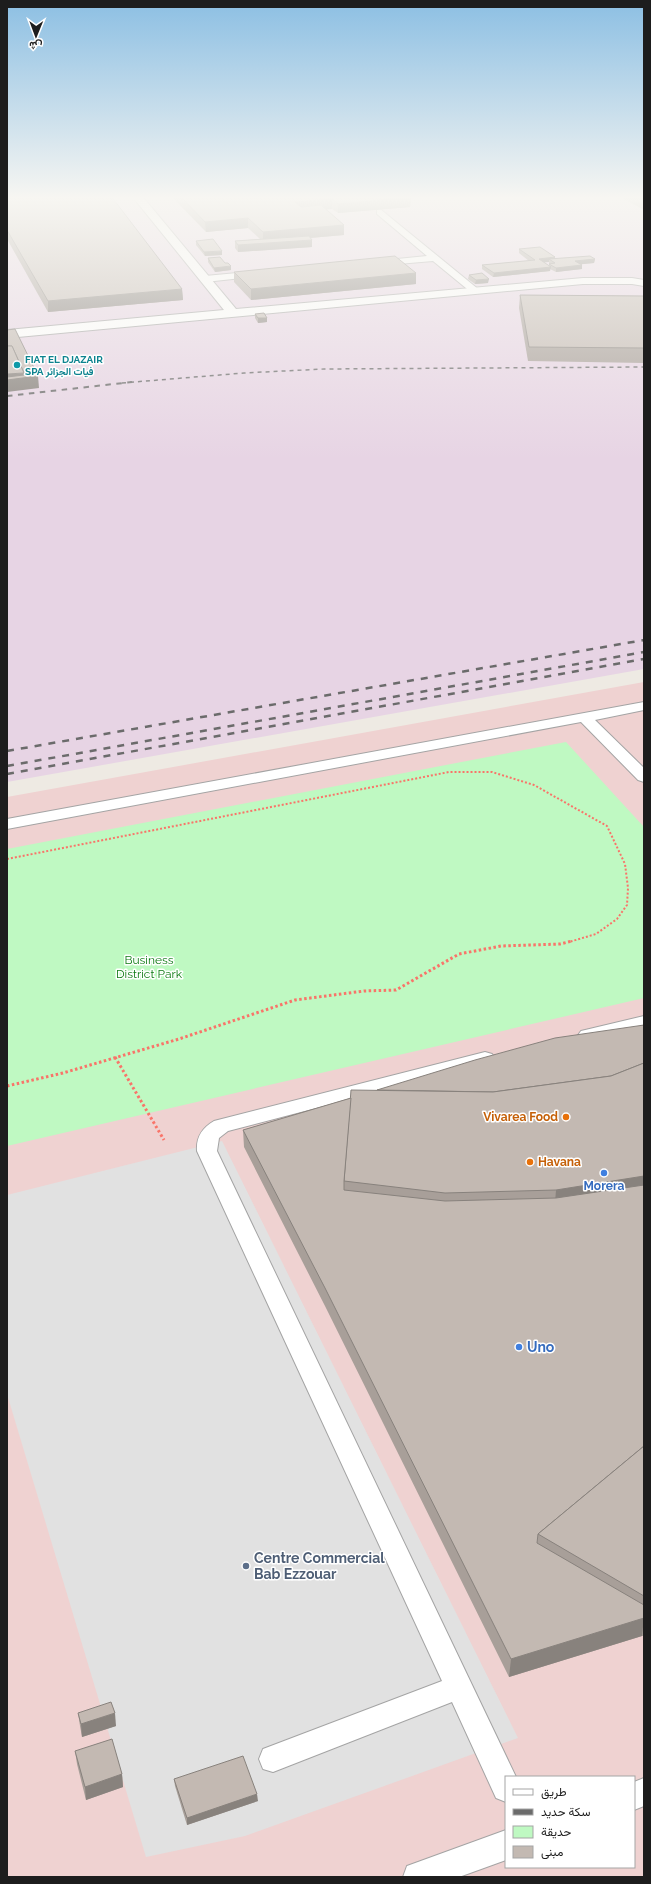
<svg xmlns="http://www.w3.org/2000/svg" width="651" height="1884" viewBox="0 0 651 1884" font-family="Raleway,Vazirmatn,sans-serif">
	<rect width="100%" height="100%" fill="#eeeae3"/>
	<!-- commercial -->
	<path fill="#efd2d1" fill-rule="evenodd" d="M644,682V1877H7V797ZM506,1777H634V1867H506Z"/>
	<!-- industrial -->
	<polygon fill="#e7d4e4" points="7,196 644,196 644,669 7,782"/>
	<!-- park -->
	<polygon fill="#bff9c2" points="566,742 644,827 644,998 7,1146 7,849"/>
	<!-- parking -->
	<polygon fill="#e1e1e1" points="222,1141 518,1738 245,1836 146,1857 7,1394 7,1195"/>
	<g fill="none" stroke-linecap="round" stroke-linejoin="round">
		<defs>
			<g id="service">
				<polygon points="380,209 478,289 480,291 478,293 472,293 433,261 374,266 372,264 377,261 427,256 377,214 377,210"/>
				<polygon points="258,271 263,274 261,276 205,282 200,279 205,276"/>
				<polygon points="644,702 644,710 595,720 644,768 644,782 638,780 581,722 7,829 7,819"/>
				<polygon points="644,1016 644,1028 588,1041 581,1039 578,1035 581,1031"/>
				<path d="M485,1052L492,1054L495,1058L492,1062L228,1131L219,1138L217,1151L516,1777H506V1802L496,1798L452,1702L273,1772L263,1769L259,1759L263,1749L442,1681L197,1151C196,1137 202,1128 214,1121Z"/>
				<polygon points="644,1778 644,1806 634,1810 634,1782"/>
				<polygon points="506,1830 506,1860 459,1877 403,1877 407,1866"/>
			</g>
			<polygon id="minor" points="132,196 142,196 236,309 583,278 632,278 644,280 644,286 632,284 583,284 7,338 7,330 224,310"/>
		</defs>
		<!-- service casing -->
		<use href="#service" stroke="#a4a4a4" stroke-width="2"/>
		<!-- minor casing -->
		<use href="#minor" stroke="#a4a4a4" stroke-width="2"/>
		<!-- path-far1 -->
		<polyline stroke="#f97469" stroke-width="2" stroke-dasharray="2 2" stroke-linecap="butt" points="7,859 449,772 492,772 534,785 607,826 625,864 628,888 627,905 617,919 596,934 569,942"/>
		<!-- path -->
		<g stroke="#f97469" stroke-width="3" stroke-dasharray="2.5 2.5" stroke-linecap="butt">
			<polyline points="115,1057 164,1140"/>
			<polyline points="7,1086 63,1073 179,1039 295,1000 364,991 396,990 459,954 501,946 560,944 572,941"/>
		</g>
		<!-- service -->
		<use href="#service" fill="#fff" fill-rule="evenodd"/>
		<!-- minor -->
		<use href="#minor" fill="#fff" fill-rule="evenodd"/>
		<!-- rail-far2 -->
		<polyline stroke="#6b6b6b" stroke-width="1.5" stroke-dasharray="4 4" stroke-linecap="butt" points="122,383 244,373 324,369 644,367"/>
		<!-- rail-far1 -->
		<polyline stroke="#6b6b6b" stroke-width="2" stroke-dasharray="5.5 5.5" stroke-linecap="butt" points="7,396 132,382"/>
		<!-- rail -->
		<g stroke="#6b6b6b" stroke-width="2.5" stroke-dasharray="7 7" stroke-linecap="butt">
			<polyline points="7,751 644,640"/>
			<polyline points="7,766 644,652"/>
			<polyline points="7,774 644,659"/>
		</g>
	</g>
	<!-- wall -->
	<g fill="#a89f99" fill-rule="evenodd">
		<polygon points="171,196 409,196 411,197 410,207 338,213 332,209 326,209 344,225 344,235 310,238 312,247 238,252 235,248 235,241 260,239 248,228 206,232"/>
		<polygon points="625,196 644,196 644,210 624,199"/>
		<polygon points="7,197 182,289 183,300 48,312 7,239"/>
		<polygon points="196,241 222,255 205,256 196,245"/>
		<path d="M519,249L555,259H595L594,263L580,264L582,265V269L556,272L550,269V271L493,277L482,269V265L529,261L519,253ZM544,262H549V266Z"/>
		<polygon points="208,258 225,263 231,270 215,272 208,262"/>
		<polygon points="234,272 416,273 416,284 251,300 234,282"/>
		<polygon points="469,275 488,283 475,284 468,279"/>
		<polygon points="520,295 644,296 644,363 528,361 519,308"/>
		<polygon points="255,314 267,318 267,322 258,323 255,318"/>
		<polygon points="644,1025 644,1636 642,1636 509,1677 325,1306 244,1147 243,1130 377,1090"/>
		<polygon points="78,1713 116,1726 82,1737 80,1726"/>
		<polygon points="75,1751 122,1774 123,1787 86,1800 77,1764"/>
		<polygon points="174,1779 258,1801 187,1825 175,1786"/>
	</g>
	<!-- shaded-wall -->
	<g fill="#88827d">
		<polygon points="411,197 410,207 338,213 338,204"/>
		<polygon points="332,199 332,209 295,212 295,202"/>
		<polygon points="248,218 248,228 206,232 205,222"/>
		<polygon points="344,225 344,235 263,242 263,232"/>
		<polygon points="312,240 312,247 238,252 238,245"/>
		<polygon points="222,251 222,255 205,256 204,252"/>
		<polygon points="555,257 555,261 549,259 549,262 539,263 539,259"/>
		<polygon points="595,259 594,263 574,265 575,261"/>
		<polygon points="582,265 582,269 556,272 556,268"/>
		<polygon points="231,266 231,270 215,272 214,268"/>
		<polygon points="551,267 550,271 493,277 494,273"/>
		<polygon points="416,273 416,284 251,300 251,289"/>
		<polygon points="489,279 488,283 475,284 476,280"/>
		<polygon points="182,289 183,300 48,312 48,301"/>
		<polygon points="258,318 267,318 267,322 258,323"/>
		<polygon points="24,373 38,376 39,388 7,392 7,374"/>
		<polygon points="644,1176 644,1202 554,1216 556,1190"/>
		<polygon points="644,1618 642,1636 509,1677 511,1659"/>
		<polygon points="115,1713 116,1726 82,1737 81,1724"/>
		<polygon points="122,1774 123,1787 86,1800 85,1787"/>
		<polygon points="257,1794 258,1801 187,1825 187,1818"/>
	</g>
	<!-- building -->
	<g fill="#c3b9b2" stroke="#88827d">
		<polygon points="15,196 111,196 182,289 48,301 7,230 7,197"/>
		<polygon points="180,196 409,196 411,197 338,204 332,199 295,202 301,207 321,205 344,225 263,232 248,218 205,222"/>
		<polygon points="638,196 644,196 644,199"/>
		<polygon points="309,236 312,240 238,245 235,241"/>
		<polygon points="213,239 222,251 204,252 196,241"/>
		<polygon points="540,247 555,257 539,259 551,267 494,273 482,265 535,260 519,249"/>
		<polygon points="395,256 416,273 251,289 234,272"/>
		<polygon points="590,256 595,259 575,261 582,265 556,268 549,264 555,263 549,259"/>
		<polygon points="220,257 225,263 228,263 231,266 214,268 208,258"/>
		<polygon points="482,273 489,279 476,280 469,275"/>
		<polygon points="520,295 644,296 644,348 529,347"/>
		<polygon points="264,313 267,318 258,318 255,314"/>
		<polygon points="15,329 38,376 7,380 7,377 24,375 24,373 12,346 7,346 7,330"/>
		<polygon points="7,346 12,346 24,373 7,374"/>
		<polygon points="644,1025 644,1063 611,1076 493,1092 377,1090 475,1060 555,1038"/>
		<polygon points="644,1063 644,1176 556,1190 445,1193 344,1181 351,1090 493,1092 611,1076"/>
		<polygon points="351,1098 344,1181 344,1190 445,1201 556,1198 644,1185 644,1446 538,1534 537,1543 644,1605 644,1618 511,1659 325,1288 243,1130"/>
		<polygon points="644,1446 644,1596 538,1534"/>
		<polygon points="111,1702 115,1713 81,1724 78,1713"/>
		<polygon points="112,1739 122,1774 85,1787 75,1751"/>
		<polygon points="243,1756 257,1794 187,1818 174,1779"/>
	</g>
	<!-- sky -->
	<linearGradient id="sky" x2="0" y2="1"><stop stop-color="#8cbfe3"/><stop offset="0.43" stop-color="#f7f6f2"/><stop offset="1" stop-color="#f7f6f2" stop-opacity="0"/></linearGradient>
	<rect width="651" height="460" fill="url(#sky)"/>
	<!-- markers -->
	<circle fill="#0f9aa8" stroke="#fff" stroke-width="1.5" cx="17" cy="365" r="4"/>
	<g fill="#e8710a" stroke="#fff" stroke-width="1.5">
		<circle cx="566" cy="1117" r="4"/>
		<circle cx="530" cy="1162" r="4"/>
	</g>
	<g fill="#3f7fe0" stroke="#fff" stroke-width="1.5">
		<circle cx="604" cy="1173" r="4"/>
		<circle cx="519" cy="1347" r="4"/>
	</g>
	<circle fill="#5c6f8a" stroke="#fff" stroke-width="1.5" cx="246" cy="1566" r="4"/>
	<g text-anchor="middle" stroke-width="3" stroke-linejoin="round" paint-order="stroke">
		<!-- far-culture labels -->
		<g font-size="10" font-weight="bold" fill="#0d838f" stroke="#fff" text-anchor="start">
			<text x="25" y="363">FIAT EL DJAZAIR<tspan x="25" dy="12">SPA فيات الجزائر</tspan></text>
		</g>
		<!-- park labels -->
		<g font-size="12" fill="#0c7a12" stroke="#fff">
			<text x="149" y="964">Business<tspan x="149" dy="14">District Park</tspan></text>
		</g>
		<!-- food labels -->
		<g font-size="12" font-weight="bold" fill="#c56008" stroke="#fff" text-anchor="end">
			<text x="558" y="1121">Vivarea Food</text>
			<text x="538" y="1166" text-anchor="start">Havana</text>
		</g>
		<!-- shop labels -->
		<g font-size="12" font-weight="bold" fill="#366cbe" stroke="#fff">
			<text x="604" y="1190">Morera</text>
		</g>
		<!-- near-shop labels -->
		<g font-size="14" font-weight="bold" fill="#366cbe" stroke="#fff" text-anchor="start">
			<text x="527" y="1352">Uno</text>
		</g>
		<!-- near-service labels -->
		<g font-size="14" font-weight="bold" fill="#4e5e75" stroke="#fff" text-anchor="start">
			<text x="254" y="1563">Centre Commercial<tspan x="254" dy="16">Bab Ezzouar</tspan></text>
		</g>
	</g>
	<!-- border -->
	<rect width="651" height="1884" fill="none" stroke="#1d1d1d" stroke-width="16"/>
	<!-- legend -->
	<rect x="505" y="1776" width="130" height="92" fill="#ffffff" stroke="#a5a5a5"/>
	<rect x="513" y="1789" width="20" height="6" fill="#ffffff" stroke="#a5a5a5"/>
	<text x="541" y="1796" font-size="12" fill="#1d1d1d">طريق</text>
	<rect x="513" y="1809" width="20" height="6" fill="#6b6b6b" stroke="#a5a5a5"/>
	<text x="541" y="1816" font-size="12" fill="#1d1d1d">سكة حديد</text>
	<rect x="513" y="1826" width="20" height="12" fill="#bff9c2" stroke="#a5a5a5"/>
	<text x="541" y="1836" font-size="12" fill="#1d1d1d">حديقة</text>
	<rect x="513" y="1846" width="20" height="12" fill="#c3b9b2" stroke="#a5a5a5"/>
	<text x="541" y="1856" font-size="12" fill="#1d1d1d">مبنى</text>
	<!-- north arrow -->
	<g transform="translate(36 36) rotate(181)" stroke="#ffffff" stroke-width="3" paint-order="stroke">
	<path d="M0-3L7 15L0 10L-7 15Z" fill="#1d1d1d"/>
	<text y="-6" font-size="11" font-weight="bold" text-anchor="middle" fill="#1d1d1d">ش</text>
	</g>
</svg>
